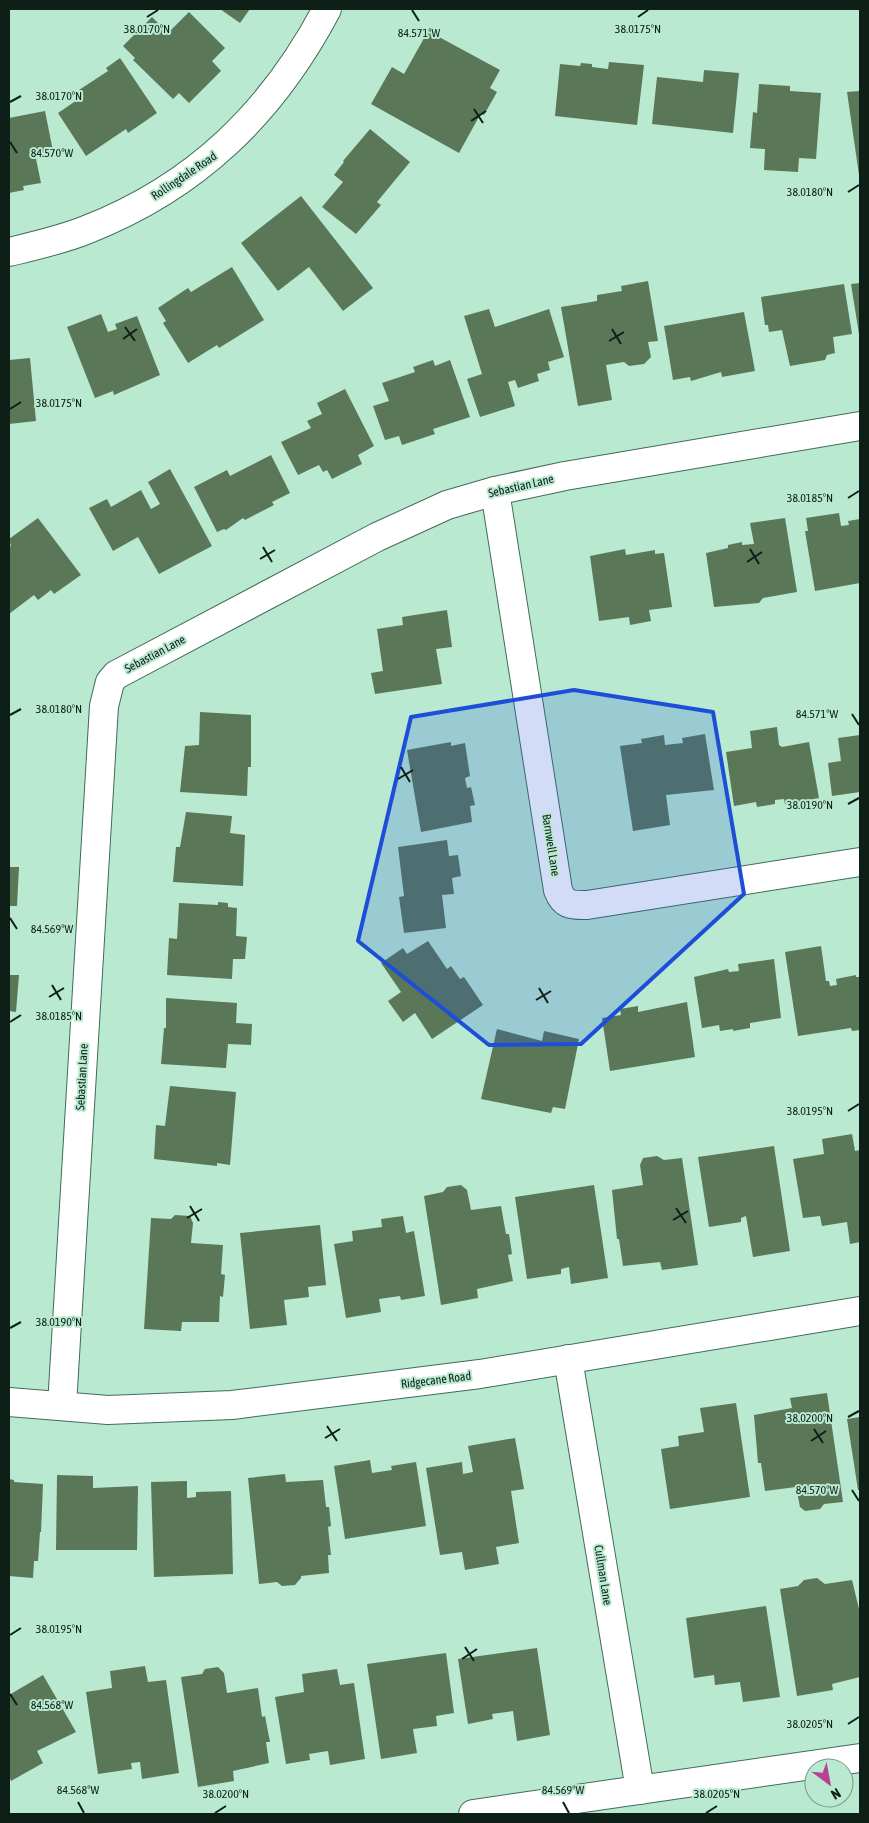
<svg xmlns="http://www.w3.org/2000/svg" width="869" height="1823" viewBox="0 0 869 1823" font-family="'Asap Condensed',sans-serif">
	<rect width="100%" height="100%" fill="#bae9d1"/>
	<!-- building -->
	<g fill="#5a7758">
		<polygon points="220,9 250,9 240,23"/>
		<polygon points="189,12 225,48 212,61 221,71 189,103 179,93 173,99 133,60 135,58 123,46 152,17 168,33"/>
		<polygon points="428,31 500,70 490,88 497,92 484,115 481,113 459,153 371,104 392,67 404,74"/>
		<polygon points="120,58 157,113 128,133 126,129 86,156 58,113 83,96 79,90 108,71 106,68"/>
		<polygon points="609,62 644,65 637,125 555,116 560,64 580,66 581,63 592,64 592,67 608,69"/>
		<polygon points="704,70 739,73 733,133 652,124 657,77 703,82"/>
		<polygon points="759,84 790,86 790,91 821,93 816,159 799,158 798,172 764,170 765,149 750,148 753,112 757,113"/>
		<polygon points="860,91 860,175 859,175 847,92"/>
		<polygon points="45,111 53,151 35,154 41,183 23,186 24,190 9,193 9,118"/>
		<polygon points="370,129 410,162 377,202 381,205 356,234 322,207 343,182 334,175 344,162 343,161"/>
		<polygon points="301,196 373,288 343,311 309,267 278,291 241,243"/>
		<polygon points="232,267 264,320 219,348 217,345 188,363 163,323 166,321 158,308 188,288 191,292"/>
		<polygon points="648,281 658,341 648,342 651,357 644,364 629,366 624,362 606,365 612,400 578,406 561,307 597,301 597,295 622,291 621,286"/>
		<polygon points="860,283 860,334 859,334 851,284"/>
		<polygon points="844,284 852,334 833,337 835,353 827,355 825,360 790,366 782,330 769,332 768,325 765,325 761,297"/>
		<polygon points="489,309 495,327 549,309 564,357 548,362 550,370 537,374 539,381 518,388 515,380 508,382 515,406 480,417 467,379 482,374 464,316"/>
		<polygon points="744,312 755,371 722,377 721,372 691,381 690,377 673,380 664,326"/>
		<polygon points="101,314 108,332 117,329 115,324 137,316 160,375 114,395 113,391 95,398 67,327"/>
		<polygon points="30,358 36,421 9,424 9,360"/>
		<polygon points="433,360 435,366 450,360 470,417 433,429 435,434 402,445 399,436 385,440 373,406 389,401 382,383 415,372 413,367"/>
		<polygon points="345,389 374,446 358,455 362,464 332,479 327,470 323,472 319,465 298,475 281,442 311,428 307,421 322,414 317,403"/>
		<polygon points="271,455 290,493 272,502 274,505 245,520 243,518 226,530 224,529 217,532 194,487 227,470 230,476"/>
		<polygon points="170,469 212,546 159,574 138,537 113,551 89,508 107,499 111,507 141,490 151,509 160,504 148,482"/>
		<polygon points="839,513 841,526 849,525 848,521 860,519 860,583 815,591 805,531 808,531 806,518"/>
		<polygon points="38,518 81,575 54,594 51,590 38,600 34,595 9,614 9,547 11,546 9,539"/>
		<polygon points="785,518 797,592 763,598 759,603 714,607 706,553 728,548 728,545 742,542 742,545 754,544 750,523"/>
		<polygon points="625,549 626,555 655,550 655,554 664,553 672,607 649,610 651,621 630,625 629,617 599,621 590,556"/>
		<polygon points="447,610 452,647 436,649 442,684 375,694 371,673 383,671 377,629 403,625 402,617"/>
		<polygon points="200,712 251,715 251,767 248,767 247,796 180,792 185,746 199,745"/>
		<polygon points="777,727 779,745 782,747 809,742 819,798 785,804 784,799 775,800 775,804 757,807 756,802 734,806 726,752 752,748 750,731"/>
		<polygon points="705,734 714,790 666,795 670,825 633,831 620,746 642,743 641,739 664,735 665,745 683,743 682,738"/>
		<polygon points="860,735 860,792 832,796 828,763 841,761 838,738"/>
		<polygon points="451,742 451,746 465,743 470,776 465,778 467,788 471,787 475,805 470,806 472,822 421,832 407,750"/>
		<polygon points="186,812 232,816 230,833 245,835 243,886 173,882 176,847 180,847"/>
		<polygon points="447,840 449,856 458,855 461,876 452,878 454,894 442,895 446,928 404,933 399,897 404,896 398,847"/>
		<polygon points="9,867 19,867 17,906 9,906"/>
		<polygon points="218,902 228,903 228,907 237,908 236,936 247,937 245,959 233,959 232,979 167,975 169,938 177,939 179,903 218,905"/>
		<polygon points="428,941 447,969 451,966 460,979 464,977 483,1005 432,1039 415,1013 403,1022 388,1001 401,992 381,963 403,948 407,954"/>
		<polygon points="821,946 826,981 829,981 830,986 837,985 836,979 856,975 856,977 860,977 860,1030 852,1031 851,1028 798,1036 785,952"/>
		<polygon points="774,959 781,1018 750,1023 750,1028 733,1031 733,1029 720,1031 719,1025 702,1028 694,977 728,969 729,972 739,971 738,964"/>
		<polygon points="9,975 19,975 16,1012 9,1011"/>
		<polygon points="166,998 237,1003 236,1023 252,1024 251,1045 228,1044 226,1068 161,1064 164,1028 166,1028"/>
		<polygon points="687,1002 695,1057 610,1071 602,1018 621,1015 620,1009 638,1006 638,1012"/>
		<polygon points="497,1029 542,1041 544,1031 579,1039 565,1109 553,1107 551,1113 481,1099"/>
		<polygon points="170,1086 236,1092 230,1165 217,1163 217,1166 154,1159 156,1125 165,1126"/>
		<polygon points="852,1134 855,1151 860,1150 860,1242 850,1244 847,1222 822,1226 820,1216 803,1218 793,1159 824,1154 822,1139"/>
		<polygon points="774,1146 790,1251 753,1257 746,1216 741,1218 741,1222 709,1227 698,1157"/>
		<polygon points="657,1156 664,1160 682,1158 698,1265 662,1270 660,1262 623,1266 619,1239 617,1239 612,1190 643,1185 640,1165 643,1158"/>
		<polygon points="461,1185 467,1190 471,1210 501,1206 506,1234 509,1234 512,1254 508,1255 513,1281 477,1289 478,1298 441,1305 424,1196 443,1192 447,1187"/>
		<polygon points="594,1185 608,1278 571,1284 569,1267 561,1269 561,1274 527,1279 515,1197"/>
		<polygon points="175,1215 190,1216 193,1223 191,1243 223,1245 221,1274 225,1275 223,1297 220,1296 219,1322 182,1322 181,1331 144,1329 151,1218 171,1219"/>
		<polygon points="403,1216 406,1233 414,1231 425,1296 401,1300 400,1296 379,1299 381,1312 346,1318 334,1244 353,1241 352,1231 382,1227 381,1219"/>
		<polygon points="320,1225 326,1285 308,1287 309,1297 284,1300 287,1325 250,1329 240,1233"/>
		<polygon points="827,1393 843,1502 824,1504 820,1509 805,1511 800,1507 796,1487 765,1491 761,1463 758,1463 754,1415 792,1408 790,1398"/>
		<polygon points="736,1403 750,1497 670,1509 661,1449 679,1446 678,1436 704,1432 700,1408"/>
		<polygon points="860,1417 860,1490 858,1490 847,1419"/>
		<polygon points="515,1438 524,1489 511,1491 519,1543 496,1547 499,1564 465,1570 462,1552 440,1555 426,1468 462,1462 463,1474 473,1472 468,1446"/>
		<polygon points="370,1460 372,1473 392,1470 391,1466 416,1462 426,1526 345,1539 334,1466"/>
		<polygon points="285,1474 286,1482 323,1480 326,1507 329,1507 331,1526 328,1527 331,1555 328,1555 329,1573 301,1576 301,1578 295,1585 282,1586 277,1582 259,1584 248,1478"/>
		<polygon points="57,1475 93,1476 93,1488 138,1486 137,1550 56,1550"/>
		<polygon points="9,1479 14,1480 14,1482 43,1484 41,1532 40,1532 38,1561 34,1561 33,1578 9,1576"/>
		<polygon points="187,1481 187,1498 196,1497 196,1492 231,1491 233,1574 154,1577 151,1482"/>
		<polygon points="817,1578 825,1584 852,1580 860,1613 860,1677 832,1684 833,1690 797,1696 780,1589 798,1586 804,1580"/>
		<polygon points="766,1606 780,1697 743,1702 740,1682 715,1685 714,1675 694,1678 686,1618"/>
		<polygon points="537,1648 550,1735 517,1741 513,1711 492,1714 493,1719 468,1724 458,1659"/>
		<polygon points="446,1653 454,1713 436,1716 437,1726 413,1729 417,1753 381,1759 367,1664"/>
		<polygon points="145,1666 148,1682 166,1680 179,1773 142,1779 140,1762 131,1763 132,1769 98,1774 86,1692 112,1688 110,1671"/>
		<polygon points="218,1667 224,1673 227,1693 258,1688 262,1717 265,1716 270,1742 266,1742 269,1763 233,1771 234,1781 198,1787 181,1677 202,1674 205,1669"/>
		<polygon points="337,1669 340,1685 354,1683 365,1759 330,1765 328,1751 309,1754 310,1760 286,1764 275,1697 304,1692 302,1674"/>
		<polygon points="43,1675 76,1732 37,1751 43,1763 11,1781 9,1776 9,1695"/>
	</g>
	<g fill="none" stroke-linecap="round" stroke-linejoin="round">
		<defs>
			<g id="street">
				<path d="M9,252C34,246 61,240 86,230C196,187 272,113 327,9"/>
				<path d="M495,491L558,890C564,906 572,905 587,905L860,862"/>
				<polyline points="568,1359 640,1790"/>
				<polyline points="9,1402 108,1410 232,1405 480,1374 860,1311"/>
				<polyline points="62,1406 104,706 110,682 116,675 377,537 447,505 495,491 565,476 860,426"/>
				<polyline points="473,1814 860,1758"/>
			</g>
		</defs>
		<!-- street casing -->
		<use href="#street" stroke="#416c58" stroke-width="30"/>
		<!-- street -->
		<use href="#street" stroke="#fff" stroke-width="28"/>
	</g>
	<!-- marked area -->
	<path fill="#1d4ed8" fill-opacity="0.2" stroke="#1d4ed8" stroke-width="4" stroke-linejoin="round" d="M574,690L713,712L744,894L581,1044L489,1045L358,941L411,717Z"/>
	<!-- ticks -->
	<path fill="none" stroke="#0d1f17" stroke-width="2" d="M412,10L419,21M147,17L158,10M638,17L648,10M10,102L21,96M474,109L483,123M471,121L486,111M10,142L17,153M848,192L859,185M125,327L135,341M612,329L621,344M123,339L137,329M609,341L624,332M10,409L21,402M848,498L859,491M263,547L272,562M750,549L759,564M260,559L275,550M747,562L762,552M852,714L859,725M10,715L21,709M401,767L410,782M398,779L413,770M848,804L859,798M10,918L17,929M52,985L61,1000M539,988L548,1003M49,997L64,988M536,1000L551,991M10,1022L21,1015M848,1111L859,1104M190,1206L199,1221M676,1208L686,1223M187,1218L202,1209M673,1220L688,1211M10,1328L21,1322M848,1417L859,1411M327,1426L337,1441M814,1429L823,1443M325,1438L340,1429M811,1441L826,1431M852,1490L859,1501M10,1635L21,1628M465,1647L474,1661M462,1659L477,1649M10,1694L17,1705M848,1724L859,1717M78,1802L84,1813M563,1802L569,1813M215,1813L226,1806M706,1813L717,1806"/>
	<g text-anchor="middle" stroke-width="4" stroke-linejoin="round" paint-order="stroke">
		<!-- street labels -->
		<g font-size="12" fill="#0d1f17" stroke="#bae9d1">
			<text transform="translate(184 176) rotate(-34)" y="4">Rollingdale Road</text>
			<text transform="translate(521 486) rotate(-13)" y="4">Sebastian Lane</text>
			<text transform="translate(155 654) rotate(-28)" y="4">Sebastian Lane</text>
			<text transform="translate(551 845) rotate(81)" y="4">Barnwell Lane</text>
			<text transform="translate(82 1077) rotate(-87)" y="4">Sebastian Lane</text>
			<text transform="translate(436 1380) rotate(-7)" y="4">Ridgecane Road</text>
			<text transform="translate(603 1575) rotate(81)" y="4">Cullman Lane</text>
		</g>
	</g>
	<g font-size="12" text-anchor="middle" fill="#0d1f17" stroke="#bae9d1" stroke-width="4" stroke-linejoin="round" paint-order="stroke">
		<text x="147" y="33">38.0170°N</text>
		<text x="638" y="33">38.0175°N</text>
		<text x="419" y="37">84.571°W</text>
		<text x="59" y="100">38.0170°N</text>
		<text x="52" y="157">84.570°W</text>
		<text x="810" y="196">38.0180°N</text>
		<text x="59" y="407">38.0175°N</text>
		<text x="810" y="502">38.0185°N</text>
		<text x="59" y="713">38.0180°N</text>
		<text x="817" y="718">84.571°W</text>
		<text x="810" y="809">38.0190°N</text>
		<text x="52" y="933">84.569°W</text>
		<text x="59" y="1020">38.0185°N</text>
		<text x="810" y="1115">38.0195°N</text>
		<text x="59" y="1326">38.0190°N</text>
		<text x="810" y="1422">38.0200°N</text>
		<text x="817" y="1494">84.570°W</text>
		<text x="59" y="1633">38.0195°N</text>
		<text x="52" y="1709">84.568°W</text>
		<text x="810" y="1728">38.0205°N</text>
		<text x="78" y="1794">84.568°W</text>
		<text x="563" y="1794">84.569°W</text>
		<text x="226" y="1798">38.0200°N</text>
		<text x="717" y="1798">38.0205°N</text>
	</g>
	<!-- border -->
	<rect width="869" height="1823" fill="none" stroke="#0d1f17" stroke-width="20"/>
	<!-- north arrow -->
	<g transform="translate(829 1783) rotate(148)"><circle r="24" fill="#bae9d1" stroke="#759887"/>
	<path d="M0-4L9 19L0 12L-9 19Z" fill="#b93f92"/>
	<text y="-8" font-size="14" font-weight="bold" text-anchor="middle" fill="#0d1f17">N</text>
	</g>
</svg>
